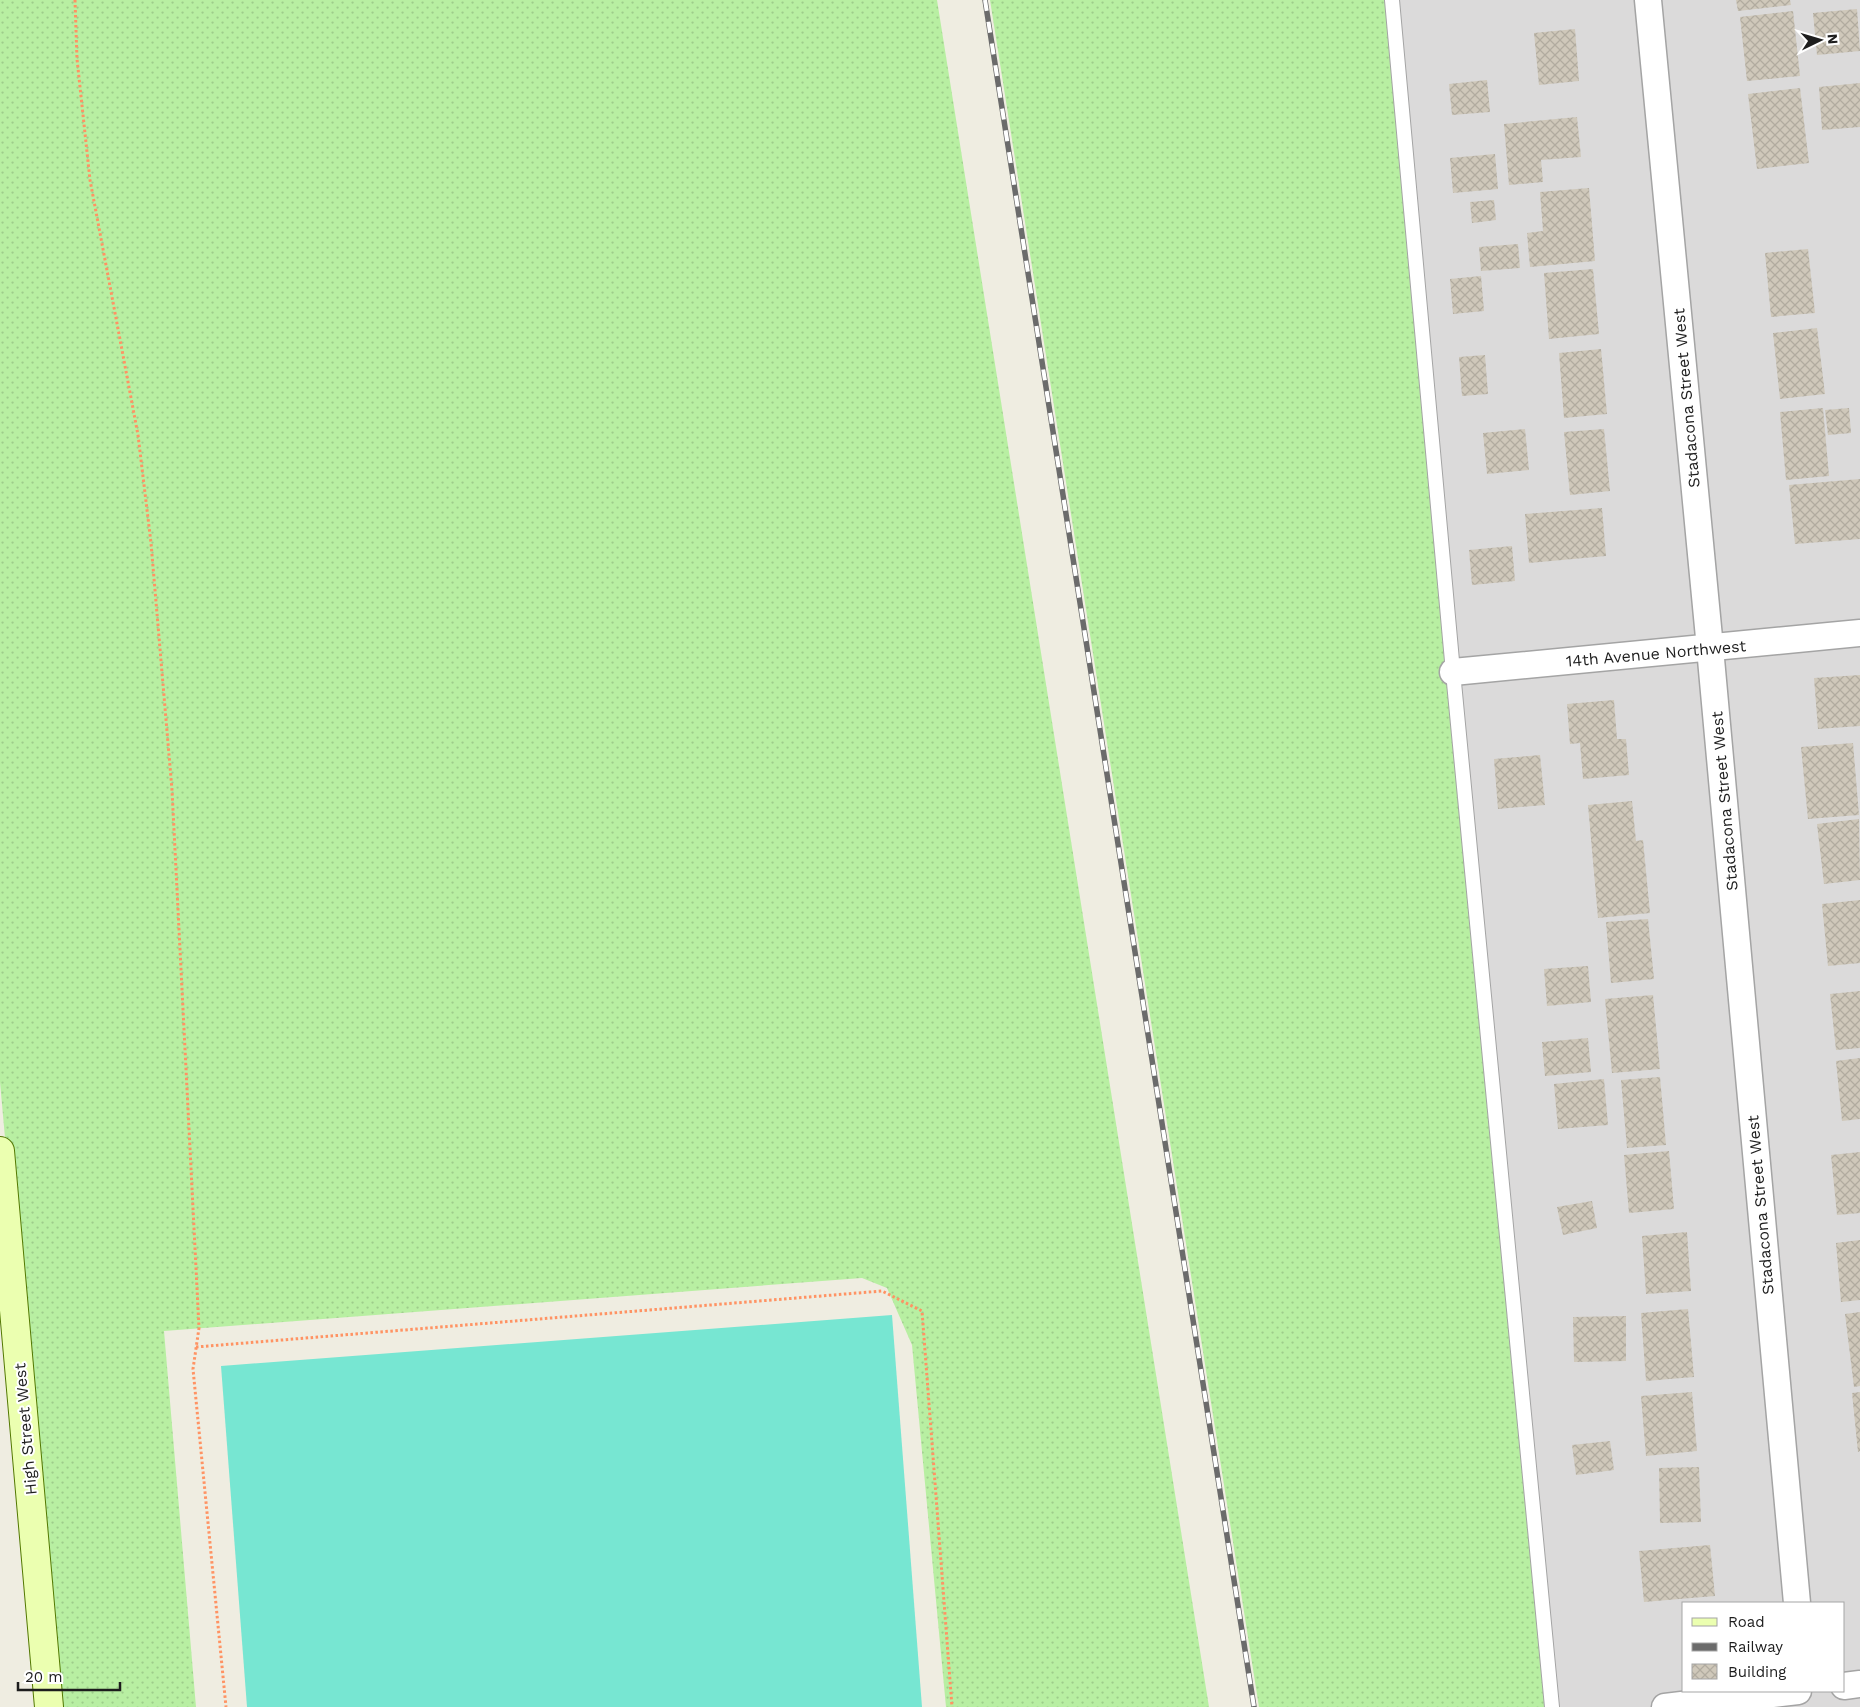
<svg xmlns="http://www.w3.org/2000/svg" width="1860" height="1707" viewBox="0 0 1860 1707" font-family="'Work Sans',sans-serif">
	<defs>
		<pattern id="grass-dots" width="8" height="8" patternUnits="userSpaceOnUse" patternTransform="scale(1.25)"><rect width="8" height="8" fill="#b8efa2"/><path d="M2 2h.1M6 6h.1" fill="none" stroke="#9ecc8b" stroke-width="1.8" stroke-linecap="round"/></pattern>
		<pattern id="building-cross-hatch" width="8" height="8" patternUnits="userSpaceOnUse" patternTransform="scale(1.25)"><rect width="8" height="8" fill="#cfc8ba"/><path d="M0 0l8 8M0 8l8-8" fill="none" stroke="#b1ab9f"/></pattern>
	</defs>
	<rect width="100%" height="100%" fill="#efede1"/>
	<!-- residential -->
	<path fill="#dbdada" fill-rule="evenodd" d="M1392,0H1860V1707H1552ZM1684,1603H1844V1691H1684Z"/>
	<!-- grass -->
	<g fill="url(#grass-dots)">
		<polygon points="0,0 937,0 1209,1707 946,1707 912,1345 887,1288 862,1278 164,1331 196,1707 56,1707 0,1082"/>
		<polygon points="990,0 1392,0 1552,1707 1259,1707"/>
	</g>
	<!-- pitch -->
	<polygon fill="#77e6d2" points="892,1315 922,1707 247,1707 221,1366"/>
	<!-- building -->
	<g fill="url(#building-cross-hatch)">
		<polygon points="1736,0 1790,0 1791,5 1738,11"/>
		<polygon points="1857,9 1860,51 1817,55 1813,13"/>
		<polygon points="1793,11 1800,76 1747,81 1740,17"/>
		<polygon points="1575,29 1579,81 1539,85 1534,33"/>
		<polygon points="1487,80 1490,112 1452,115 1449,84"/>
		<polygon points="1860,83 1860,127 1822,130 1819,87"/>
		<polygon points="1800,88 1809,163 1757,169 1748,94"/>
		<polygon points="1577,117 1581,157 1541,160 1543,182 1509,185 1504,124"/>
		<polygon points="1495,154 1498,189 1453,193 1450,158"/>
		<polygon points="1589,188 1595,261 1530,267 1527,233 1543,231 1540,192"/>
		<polygon points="1494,200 1496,220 1472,223 1470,202"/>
		<polygon points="1518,244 1520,268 1481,271 1479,247"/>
		<polygon points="1808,249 1815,313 1771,317 1765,253"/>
		<polygon points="1593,269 1599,334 1549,339 1544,273"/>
		<polygon points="1481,276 1484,311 1453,314 1450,279"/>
		<polygon points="1817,328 1825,394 1780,399 1773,333"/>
		<polygon points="1601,349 1607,414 1564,418 1559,353"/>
		<polygon points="1485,355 1488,394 1462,396 1459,357"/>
		<polygon points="1823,408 1829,476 1786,480 1780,412"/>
		<polygon points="1849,408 1851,433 1828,435 1825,410"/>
		<polygon points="1525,429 1529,470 1487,474 1483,433"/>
		<polygon points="1604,429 1610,491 1570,495 1564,432"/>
		<polygon points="1860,479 1860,539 1795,544 1789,485"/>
		<polygon points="1602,508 1606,556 1529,563 1525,514"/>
		<polygon points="1512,546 1515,581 1472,585 1469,550"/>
		<polygon points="1860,675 1860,726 1818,729 1814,678"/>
		<polygon points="1614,700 1617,739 1626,739 1629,775 1583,779 1580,743 1570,744 1567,704"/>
		<polygon points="1853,743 1859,815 1808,819 1801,747"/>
		<polygon points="1540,755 1545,805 1498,809 1494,759"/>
		<polygon points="1632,801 1636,841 1643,840 1650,913 1598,918 1588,805"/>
		<polygon points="1859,819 1860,880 1824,884 1817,824"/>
		<polygon points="1860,900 1860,963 1828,966 1822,904"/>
		<polygon points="1648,919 1654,979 1611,983 1606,922"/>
		<polygon points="1588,966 1591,1002 1547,1006 1544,969"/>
		<polygon points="1860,991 1860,1048 1836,1050 1830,994"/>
		<polygon points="1653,995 1660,1069 1612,1073 1605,999"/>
		<polygon points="1588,1038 1591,1072 1545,1076 1542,1042"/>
		<polygon points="1860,1058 1860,1119 1842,1121 1836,1061"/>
		<polygon points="1660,1077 1666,1145 1627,1148 1621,1080"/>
		<polygon points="1604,1079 1608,1125 1558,1129 1554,1084"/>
		<polygon points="1669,1151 1674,1209 1629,1213 1624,1155"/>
		<polygon points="1860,1152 1860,1213 1837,1215 1831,1155"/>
		<polygon points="1592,1201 1597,1228 1563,1235 1557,1207"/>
		<polygon points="1687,1232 1691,1291 1646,1294 1642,1236"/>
		<polygon points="1860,1240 1860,1300 1841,1302 1836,1243"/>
		<polygon points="1688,1309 1694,1377 1646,1381 1641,1313"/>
		<polygon points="1860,1312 1860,1386 1854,1387 1845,1314"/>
		<polygon points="1626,1316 1626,1361 1574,1362 1573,1317"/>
		<polygon points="1692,1392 1697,1451 1646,1456 1641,1396"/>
		<polygon points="1860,1392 1860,1451 1858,1452 1852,1393"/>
		<polygon points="1610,1441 1614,1470 1576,1475 1572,1445"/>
		<polygon points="1699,1467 1701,1522 1660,1523 1659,1468"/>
		<polygon points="1710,1545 1715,1596 1644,1602 1639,1551"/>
	</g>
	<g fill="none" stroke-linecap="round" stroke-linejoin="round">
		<defs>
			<polyline id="service" points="1392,0 1453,672 1552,1707"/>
			<g id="minor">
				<polyline points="1648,0 1710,648 1797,1603"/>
				<polyline points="1453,672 1860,633"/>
				<polyline points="1844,1686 1860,1684"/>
				<polyline points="1665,1707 1798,1691"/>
			</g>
			<polyline id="secondary" points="0,1151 49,1707"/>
		</defs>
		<!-- service casing -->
		<use href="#service" stroke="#a4a4a4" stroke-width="16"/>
		<!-- minor casing -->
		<use href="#minor" stroke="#a4a4a4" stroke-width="29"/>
		<!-- secondary casing -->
		<use href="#secondary" stroke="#527800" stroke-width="30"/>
		<!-- path -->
		<g stroke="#ff9363" stroke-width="3" stroke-dasharray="2.5 2.5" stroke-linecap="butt">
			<polyline points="75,0 77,59 90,180 138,435 151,543 172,790 199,1328 193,1369 226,1707"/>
			<polyline points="196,1347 882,1291 922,1311 952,1707"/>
		</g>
		<!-- service -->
		<use href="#service" stroke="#fff" stroke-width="14"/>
		<!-- minor -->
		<use href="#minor" stroke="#fff" stroke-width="26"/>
		<!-- secondary -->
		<use href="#secondary" stroke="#ebffb0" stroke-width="28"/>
		<defs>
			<polyline id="rail" points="985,0 1254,1707"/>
		</defs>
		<!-- rail casing -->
		<use href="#rail" stroke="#6b6b6b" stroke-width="5.5"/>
		<!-- rail -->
		<use href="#rail" stroke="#fff" stroke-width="4" stroke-dasharray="11" stroke-linecap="butt"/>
	</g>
	<g text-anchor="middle" stroke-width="4" stroke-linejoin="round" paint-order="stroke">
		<!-- street labels -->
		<g font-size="16" fill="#1d1d1d" stroke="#fff">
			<text transform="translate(1686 398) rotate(-95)" y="6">Stadacona Street West</text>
			<text transform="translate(1656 653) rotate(-5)" y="6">14th Avenue Northwest</text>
			<text transform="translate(1724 801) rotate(-95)" y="6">Stadacona Street West</text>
			<text transform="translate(1760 1205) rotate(-95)" y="6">Stadacona Street West</text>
			<text transform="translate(25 1429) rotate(-95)" y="6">High Street West</text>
		</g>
	</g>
	<!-- legend -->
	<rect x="1682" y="1602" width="162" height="90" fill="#ffffff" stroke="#a5a5a5"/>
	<rect x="1692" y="1618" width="25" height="8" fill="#ebffb0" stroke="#a5a5a5"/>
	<text x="1728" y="1627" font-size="15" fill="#1d1d1d">Road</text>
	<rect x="1692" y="1643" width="25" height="8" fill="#6b6b6b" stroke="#a5a5a5"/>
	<text x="1728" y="1652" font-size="15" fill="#1d1d1d">Railway</text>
	<rect x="1692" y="1664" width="25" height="15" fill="url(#building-cross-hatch)" stroke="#a5a5a5"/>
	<text x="1728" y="1677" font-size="15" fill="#1d1d1d">Building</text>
	<!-- north arrow -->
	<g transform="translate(1820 40) rotate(85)" stroke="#ffffff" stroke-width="4" paint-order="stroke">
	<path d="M0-4L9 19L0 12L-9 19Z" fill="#1d1d1d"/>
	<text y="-8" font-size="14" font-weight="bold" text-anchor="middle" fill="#1d1d1d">N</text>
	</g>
	<!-- scale -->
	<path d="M18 1682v8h102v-8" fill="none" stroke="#1d1d1d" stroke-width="2.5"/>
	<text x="25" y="1682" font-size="15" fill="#1d1d1d" stroke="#ffffff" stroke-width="4" paint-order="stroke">20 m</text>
</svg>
